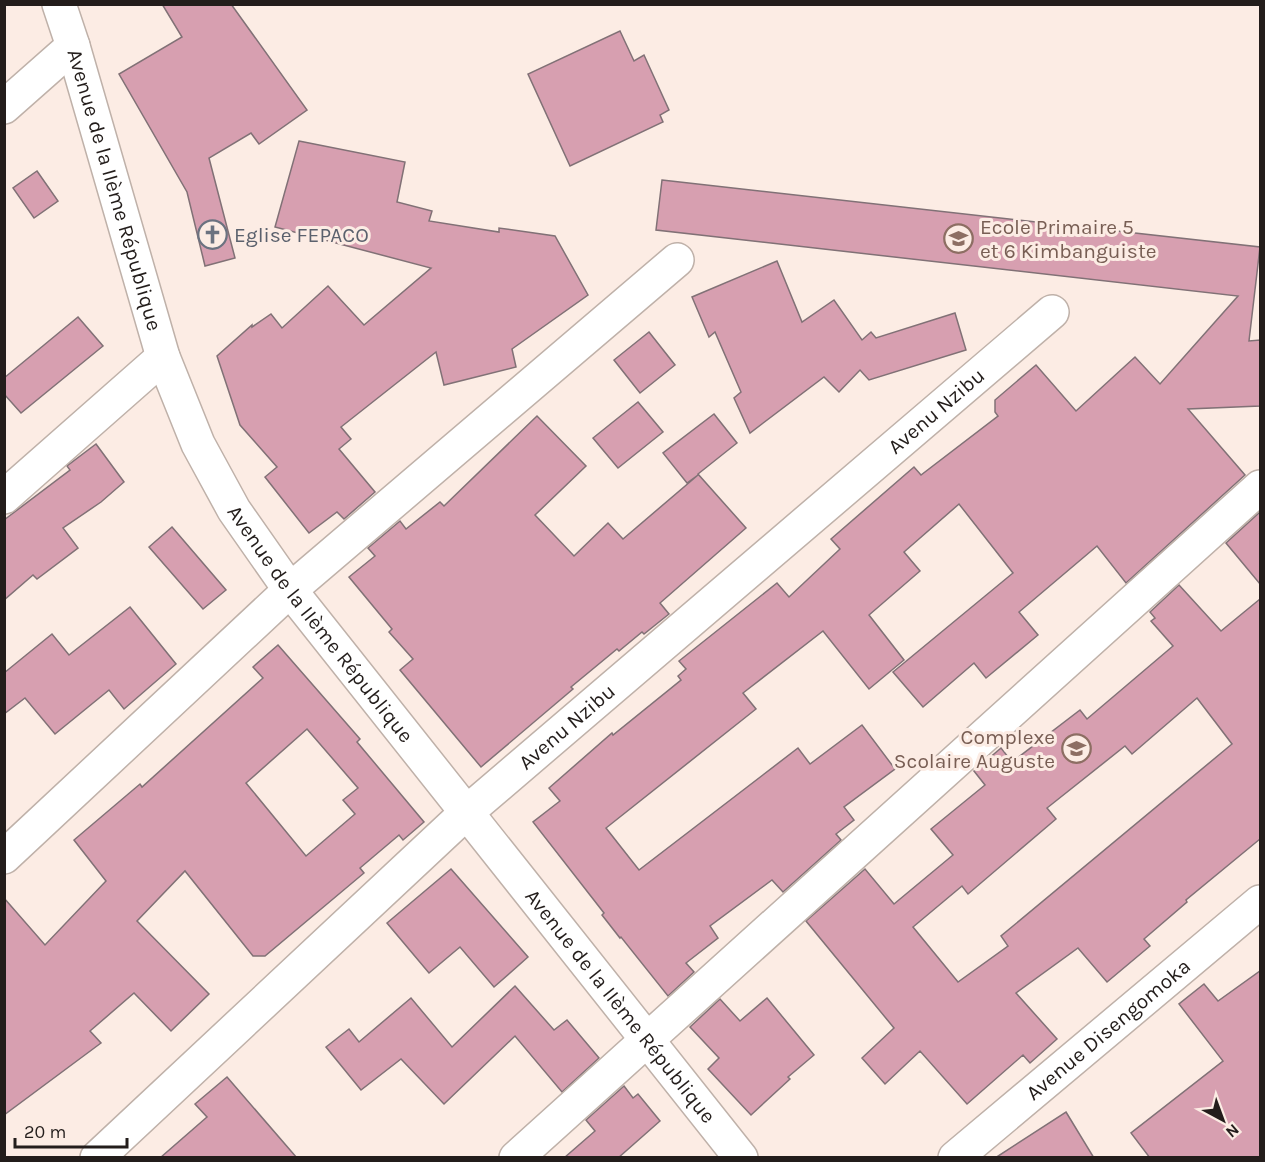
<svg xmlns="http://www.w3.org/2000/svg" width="1265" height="1162" viewBox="0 0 1265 1162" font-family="Karla,sans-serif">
	<rect width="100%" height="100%" fill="#fcece4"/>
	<!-- building -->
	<g fill="#d79fb0" stroke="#817176" stroke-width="1.5" fill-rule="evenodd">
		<polygon points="162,4 231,4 307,110 259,144 251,133 209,158 235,258 205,266 187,192 119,74 182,37"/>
		<polygon points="620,31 634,61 644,55 669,110 660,115 663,122 570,166 528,74"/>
		<polygon points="299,141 405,162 397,202 432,211 429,221 499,232 499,228 555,236 588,295 512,349 516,367 444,385 436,352 341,427 351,439 339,449 375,492 344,519 337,512 309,533 265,477 277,467 240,425 217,356 252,325 252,327 271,314 282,328 328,286 364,325 431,268 275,227"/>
		<polygon points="37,171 58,201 34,218 13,188"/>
		<polygon points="662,180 1260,247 1249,341 1260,340 1260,406 1188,409 1245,475 1126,583 1097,546 1019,612 1038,635 986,678 974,663 923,707 893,672 1013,573 959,504 904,552 920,571 869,615 904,660 869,689 823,631 743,693 756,709 606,828 639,870 798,748 810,764 862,725 895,769 844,807 854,820 836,834 841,840 783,892 772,880 710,926 718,938 686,963 694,972 668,996 621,937 620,938 602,915 604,913 533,822 560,801 549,788 612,733 613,735 681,680 678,676 686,669 679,661 777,583 789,597 840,549 831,539 914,467 921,475 998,416 995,412 995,400 1036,365 1076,411 1135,357 1160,384 1238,296 656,230"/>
		<polygon points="777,261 802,322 834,300 862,340 871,332 876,338 955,313 966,350 869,380 860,370 839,392 824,377 750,433 734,398 741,392 715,332 709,337 692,297"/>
		<polygon points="78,317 103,346 21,413 4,394 4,378"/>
		<polygon points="649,332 675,365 640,393 614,360"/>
		<polygon points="638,402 663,432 618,468 593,438"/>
		<polygon points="714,414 737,443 698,474 746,528 660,603 669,614 644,634 642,632 619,651 617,649 571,687 573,689 481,767 400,670 413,659 389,632 392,629 349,577 375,556 368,548 400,521 406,529 440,502 444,506 537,416 586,466 535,515 574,556 608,523 623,539 698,475 687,483 663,453"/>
		<polygon points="96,444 124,482 101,502 63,528 78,548 37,579 33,575 4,600 4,520 70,470 67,466"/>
		<polygon points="1260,512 1260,584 1226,543"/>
		<polygon points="172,527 226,590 203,609 149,547"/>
		<path d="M1179,585L1221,631L1260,599V839L1186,900L1187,902L1144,939L1150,946L1107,982L1078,948L1016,993L1057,1039L1030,1063L1023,1055L967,1104L920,1051L885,1084L862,1058L894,1028L806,921L865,869L894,904L953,855L931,829L985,785L974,771L1001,748L1012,762L1080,710L1087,719L1173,646L1151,621L1155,618L1150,612ZM1197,698L1232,744L1001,936L1008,946L958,982L913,927L962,886L968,894L1056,819L1047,808L1125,746L1132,754Z"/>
		<polygon points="130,607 176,664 124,709 109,690 55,734 25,698 4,714 4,673 52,634 69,655"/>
		<path d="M278,645L360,739L357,742L424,822L403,840L399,835L360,868L364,873L265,956H253L185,871L137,921L209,994L171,1031L134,993L90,1031L101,1043L4,1115V898L45,945L106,881L74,840L140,784L142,787L263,678L253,667ZM307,729L358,788L343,800L355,814L306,856L246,783Z"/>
		<polygon points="451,869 528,957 494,987 460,947 429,973 387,923"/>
		<polygon points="1260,971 1260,1158 1150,1158 1131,1133 1223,1061 1179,1004 1204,984 1218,1001"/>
		<polygon points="515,986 554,1030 567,1020 599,1058 562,1092 515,1036 444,1104 401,1059 361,1090 326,1047 349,1029 359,1042 411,998 452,1047"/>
		<polygon points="767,998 814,1055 788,1077 790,1079 751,1115 708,1069 719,1058 690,1027 720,999 740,1021"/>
		<polygon points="227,1077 297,1158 160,1158 207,1117 195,1104"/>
		<polygon points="624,1086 633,1098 638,1094 660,1121 618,1158 564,1158 595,1131 586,1120"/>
		<polygon points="1066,1112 1094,1158 995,1158"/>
	</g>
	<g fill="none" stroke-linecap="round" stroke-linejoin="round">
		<defs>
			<g id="minor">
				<path id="s1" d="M59,4L73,46L163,357L198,444L234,510L290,590L741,1158"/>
				<polyline points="4,107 73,46"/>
				<polyline points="4,497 163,357"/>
				<polyline points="4,857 290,590 677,260"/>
				<path id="s2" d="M97,1158L467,812L1052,312"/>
				<polyline points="516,1158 1260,487"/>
				<path id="s3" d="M955,1158L1260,902"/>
			</g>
		</defs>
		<!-- minor casing -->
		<use href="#minor" stroke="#bfb1a9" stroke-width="36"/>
		<!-- minor -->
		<use href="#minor" stroke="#fff" stroke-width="33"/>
	</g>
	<!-- icons -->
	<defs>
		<symbol id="church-ring" viewBox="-11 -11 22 22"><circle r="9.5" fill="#fcece4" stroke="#6b7280" stroke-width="1.5"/><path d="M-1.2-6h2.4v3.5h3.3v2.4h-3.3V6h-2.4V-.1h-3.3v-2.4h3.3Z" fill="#6b7280"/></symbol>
		<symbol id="school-ring" viewBox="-11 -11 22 22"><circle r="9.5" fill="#fcece4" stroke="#8d6e63" stroke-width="1.5"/><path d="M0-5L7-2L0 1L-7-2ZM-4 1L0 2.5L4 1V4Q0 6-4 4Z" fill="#8d6e63"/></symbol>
	</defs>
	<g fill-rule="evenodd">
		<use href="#church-ring" x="196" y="218" width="33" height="33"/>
		<use href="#school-ring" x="942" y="222" width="33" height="33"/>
		<use href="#school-ring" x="1060" y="732" width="33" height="33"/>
	</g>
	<g text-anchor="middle" stroke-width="6" stroke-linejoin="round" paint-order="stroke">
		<!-- street labels -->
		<g font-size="21" fill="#231d1b" stroke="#fcece4">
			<text dy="7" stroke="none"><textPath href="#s1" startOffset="194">Avenue de la IIème République</textPath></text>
			<text dy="7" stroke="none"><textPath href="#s2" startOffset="1124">Avenu Nzibu</textPath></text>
			<text dy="7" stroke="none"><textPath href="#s1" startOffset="680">Avenue de la IIème République</textPath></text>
			<text dy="7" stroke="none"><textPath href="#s2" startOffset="638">Avenu Nzibu</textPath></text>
			<text dy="7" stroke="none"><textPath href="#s1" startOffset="1166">Avenue de la IIème République</textPath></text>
			<text dy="7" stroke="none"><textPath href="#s3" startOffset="200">Avenue Disengomoka</textPath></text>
		</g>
		<!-- education labels -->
		<g font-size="21" fill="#785e54" stroke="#fcece4" text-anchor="start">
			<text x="980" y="234">Ecole Primaire 5<tspan x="980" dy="24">et 6 Kimbanguiste</tspan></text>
			<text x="1055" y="744" text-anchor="end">Complexe<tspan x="1055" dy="24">Scolaire Auguste</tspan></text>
		</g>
		<!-- worship labels -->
		<g font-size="21" fill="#5b616d" stroke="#fcece4" text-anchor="start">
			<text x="234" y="242">Eglise FEPACO</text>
		</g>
	</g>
	<!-- border -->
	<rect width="1265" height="1162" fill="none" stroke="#231d1b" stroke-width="12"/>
	<!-- north arrow -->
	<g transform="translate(1223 1120) rotate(139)" stroke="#fcece4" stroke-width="4.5" paint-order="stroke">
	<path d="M0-4.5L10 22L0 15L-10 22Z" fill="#231d1b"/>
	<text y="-9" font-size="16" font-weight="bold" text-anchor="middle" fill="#231d1b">N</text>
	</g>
	<!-- scale -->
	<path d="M15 1138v9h112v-9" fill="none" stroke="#231d1b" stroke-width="3"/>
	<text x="24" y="1138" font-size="18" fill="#231d1b" stroke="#fcece4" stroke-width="4.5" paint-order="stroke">20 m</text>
</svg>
